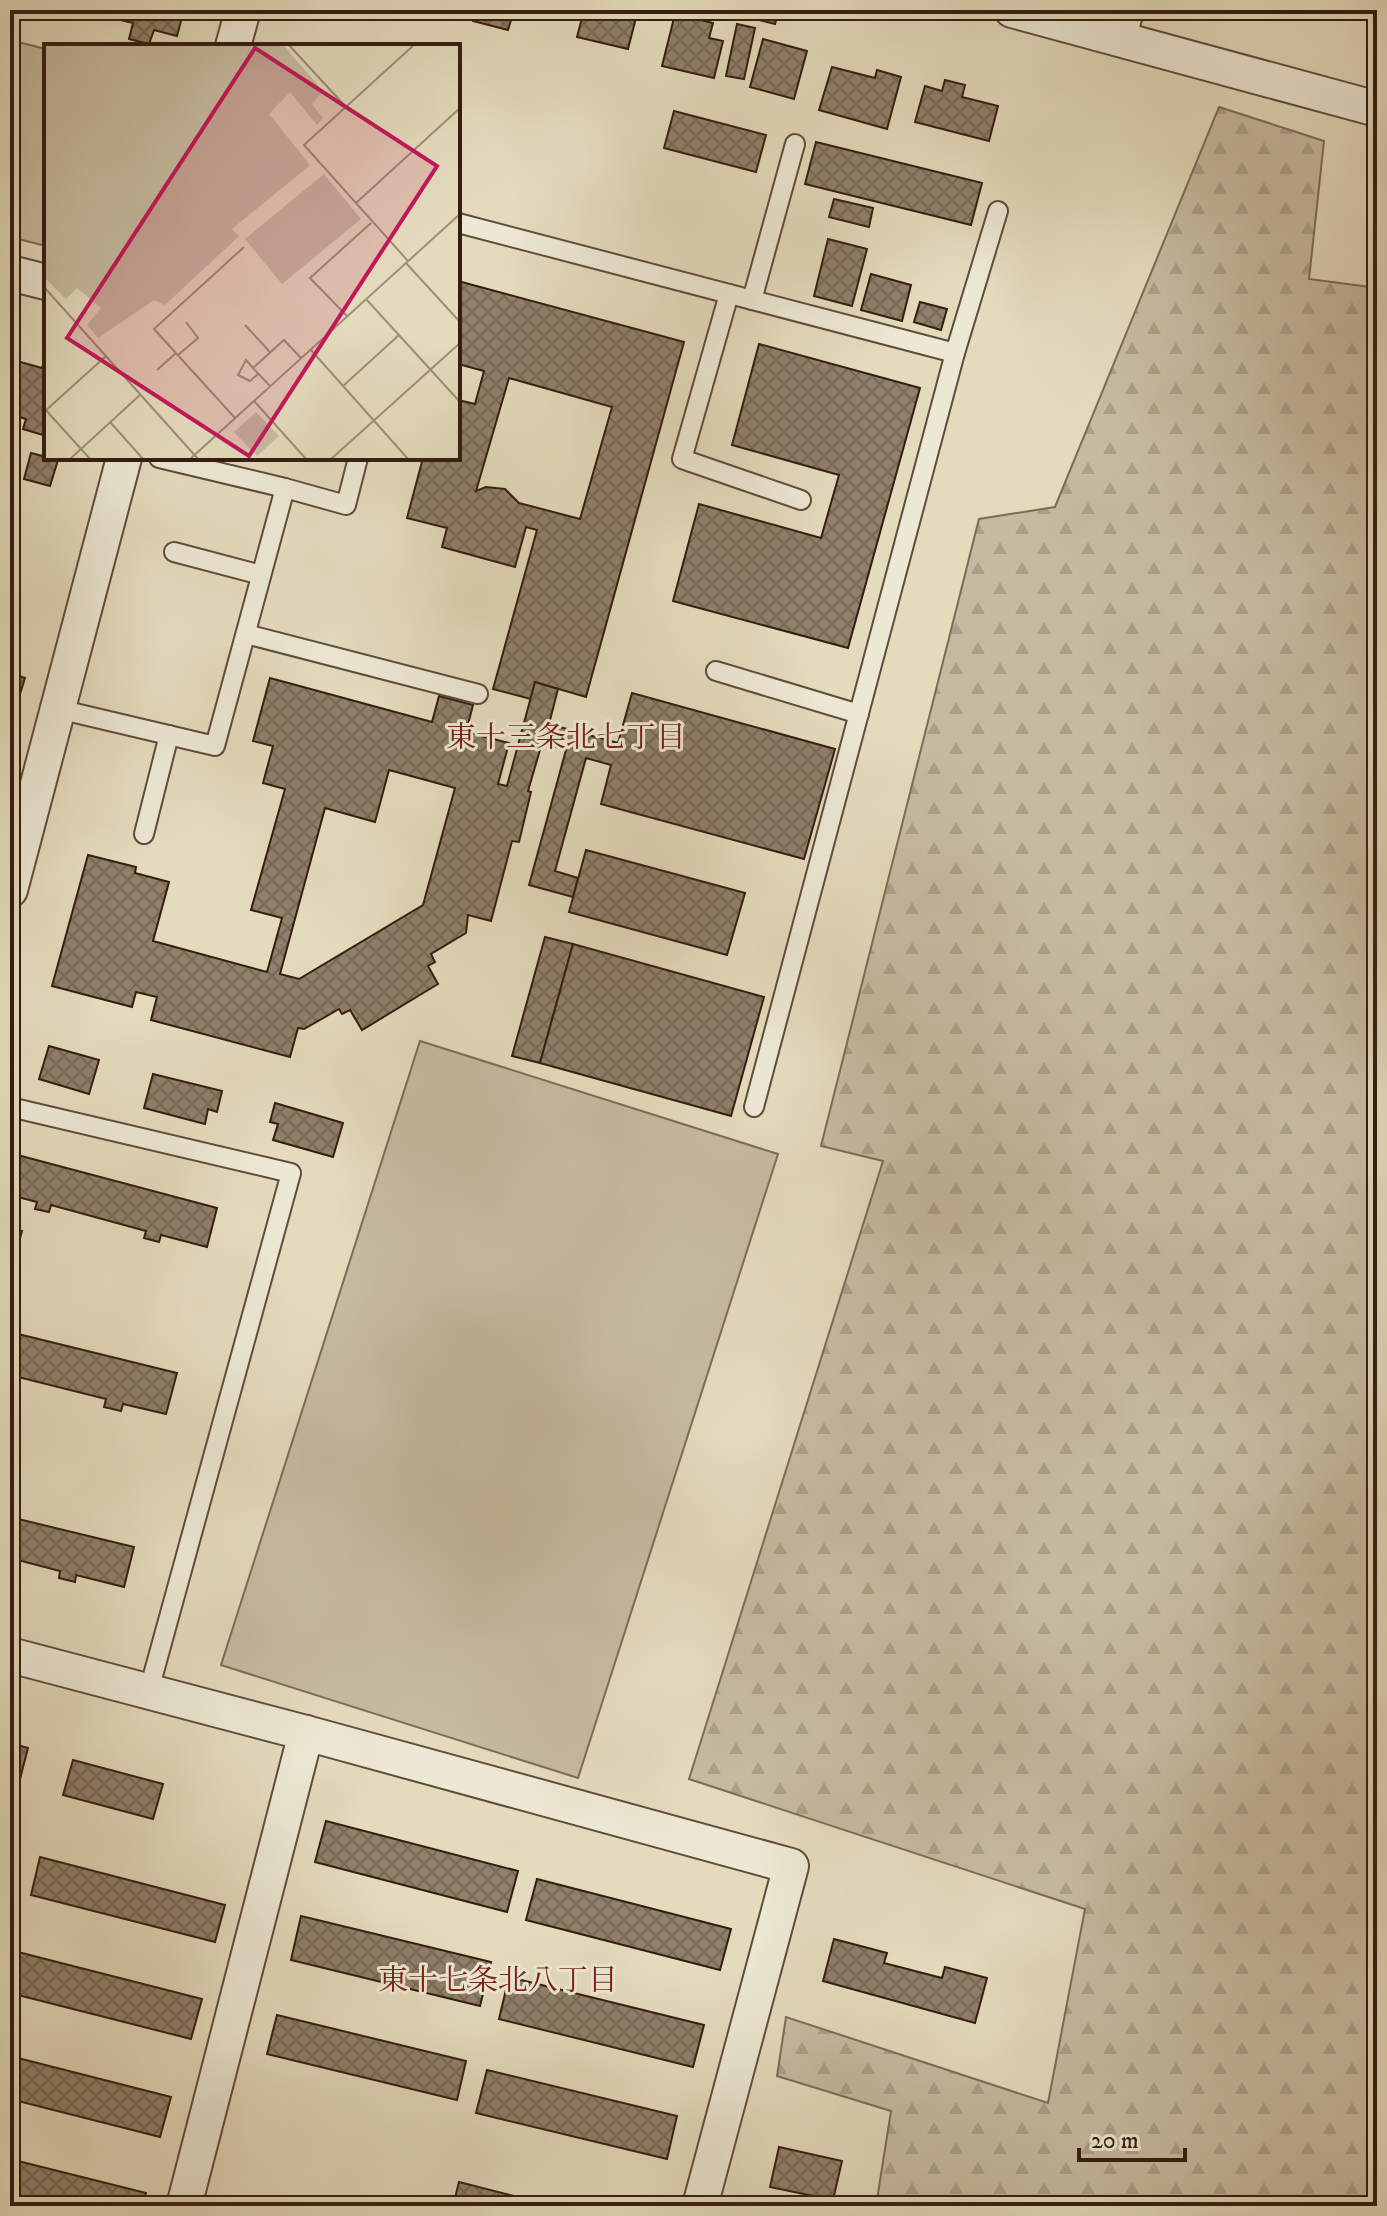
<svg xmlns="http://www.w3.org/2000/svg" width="1387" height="2216" viewBox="0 0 1387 2216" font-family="'IM FELL DW Pica','Noto Serif JP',serif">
	<defs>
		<pattern id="forest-firs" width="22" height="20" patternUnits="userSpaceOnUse" patternTransform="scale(2)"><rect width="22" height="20" fill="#c6bba0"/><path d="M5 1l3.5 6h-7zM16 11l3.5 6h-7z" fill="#aba089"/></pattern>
		<pattern id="building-cross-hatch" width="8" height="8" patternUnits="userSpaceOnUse" patternTransform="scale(2)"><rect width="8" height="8" fill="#8f806a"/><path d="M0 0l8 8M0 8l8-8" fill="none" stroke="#756856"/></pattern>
	</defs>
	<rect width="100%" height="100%" fill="#e4dbbd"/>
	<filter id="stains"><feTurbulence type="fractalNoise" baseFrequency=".0025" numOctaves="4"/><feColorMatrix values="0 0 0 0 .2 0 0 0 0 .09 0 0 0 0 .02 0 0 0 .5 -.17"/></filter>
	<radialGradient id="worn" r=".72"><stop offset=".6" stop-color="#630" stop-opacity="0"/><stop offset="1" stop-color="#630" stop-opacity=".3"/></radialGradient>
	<!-- forest -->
	<polygon fill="url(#forest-firs)" stroke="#7c6c58" stroke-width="2" points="1219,107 1324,141 1309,279 1377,288 1377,2206 876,2206 891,2111 777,2076 786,2017 1048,2103 1085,1909 689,1779 883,1161 821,1146 979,519 1055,507"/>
	<!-- park -->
	<g fill="#c6bba0" stroke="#7c6c58" stroke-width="2">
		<polygon points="10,40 46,49 46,246 10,237"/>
		<polygon points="420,1041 778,1154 578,1778 221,1665"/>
	</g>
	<!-- building -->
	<g fill="url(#building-cross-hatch)" stroke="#331d10" stroke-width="2" fill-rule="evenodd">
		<polygon points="93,10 184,10 177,36 154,30 149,44 129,39 133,23 92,13"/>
		<polygon points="475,10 514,10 508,30 473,21"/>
		<polygon points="584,10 638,10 628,49 577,37"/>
		<polygon points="745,10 779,10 775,24 743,16"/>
		<polygon points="675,14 713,23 709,38 723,41 714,78 662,66"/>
		<polygon points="737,24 755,28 744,79 726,76"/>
		<polygon points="763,39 807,51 794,99 750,87"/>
		<polygon points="832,67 875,78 877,70 901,77 887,129 819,110"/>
		<polygon points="945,80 965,85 962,97 998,106 989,141 915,122 925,86 942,91"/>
		<polygon points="674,111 766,135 756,172 664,148"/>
		<polygon points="816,142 982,183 971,225 805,184"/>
		<polygon points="834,199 873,208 869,227 829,217"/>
		<polygon points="828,239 867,249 852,306 814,296"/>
		<polygon points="871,274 911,285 902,321 861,310"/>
		<path d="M458,281L684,342L586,697L535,682L531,699L493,689L537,530L526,527L515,567L442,547L447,528L407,518L423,458H458V400L475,404L484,371L458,364ZM509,378L612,407L580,519L519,503L505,489L486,487L476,491Z"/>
		<polygon points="920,302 947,309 941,330 914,322"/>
		<polygon points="759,344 920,388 848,648 673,601 699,504 821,538 839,475 732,445"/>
		<polygon points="46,357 46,436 23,429 26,419 10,414 10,359 42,368"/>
		<polygon points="31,453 58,460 50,486 24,479"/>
		<polygon points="10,673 25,678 10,726"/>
		<path d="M270,678L432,722L439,696L473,705L466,732L509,743L498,784L507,786L535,682L558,689L549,724L618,743L632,693L835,749L804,859L601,804L611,765L586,758L555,871L578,878L573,897L529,885L566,750L542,743L528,791L531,792L519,842L512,841L491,921L468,915L466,933L431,954L435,962L428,966L438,984L362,1030L350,1010L342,1014L339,1009L304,1029L298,1028L290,1057L151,1020L157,997L136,992L132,1007L52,986L88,855L136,867L135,873L169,882L153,941L267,972L282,918L251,910L285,789L263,783L273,746L253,741ZM389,770L455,788L423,905L299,979L280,974L325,808L375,822Z"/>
		<polygon points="586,850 745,893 727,955 569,912"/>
		<polygon points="545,937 573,944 540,1063 512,1056"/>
		<polygon points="573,944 764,997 731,1116 540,1063"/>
		<polygon points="49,1046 99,1060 89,1094 39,1079"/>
		<polygon points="153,1074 222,1091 217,1112 208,1109 205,1124 144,1108"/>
		<polygon points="275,1103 343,1123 333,1157 273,1140 278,1124 270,1122"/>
		<polygon points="10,1153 217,1208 207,1247 161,1235 159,1242 144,1238 146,1231 51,1205 49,1212 35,1209 37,1202 10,1195"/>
		<polygon points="10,1228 22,1231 17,1249 10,1247"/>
		<polygon points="10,1332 177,1373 166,1414 123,1404 121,1411 104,1407 106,1399 10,1375"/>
		<polygon points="10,1517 134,1547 124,1587 76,1575 75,1582 59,1578 60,1571 10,1558"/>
		<polygon points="10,1743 28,1748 19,1783 10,1781"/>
		<polygon points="73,1760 163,1784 153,1819 63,1795"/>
		<polygon points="326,1821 518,1871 507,1912 315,1862"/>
		<polygon points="40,1857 225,1905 215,1942 31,1895"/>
		<polygon points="537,1879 731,1929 720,1970 526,1920"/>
		<polygon points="301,1916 491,1962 480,2006 291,1960"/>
		<polygon points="834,1939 887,1953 884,1963 942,1978 945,1967 987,1978 975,2023 823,1981"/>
		<polygon points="18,1952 202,1999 191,2039 10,1993"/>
		<polygon points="509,1977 704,2025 693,2067 499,2019"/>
		<polygon points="277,2015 466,2061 457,2100 267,2054"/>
		<polygon points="10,2056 171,2097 160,2137 10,2099"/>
		<polygon points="487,2070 677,2116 667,2159 476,2113"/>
		<polygon points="779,2147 842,2161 833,2200 770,2187"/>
		<polygon points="10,2159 146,2193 143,2206 26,2206 10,2202"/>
		<polygon points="459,2182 553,2206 453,2206"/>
	</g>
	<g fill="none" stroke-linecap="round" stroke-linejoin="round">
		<defs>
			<g id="service">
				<polyline points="458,223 955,353 754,1107"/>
				<polyline points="729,294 682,459 801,500"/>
				<polyline points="752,300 795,144"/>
				<polyline points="955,353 998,211"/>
				<polyline points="285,488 346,505 358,458"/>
				<polyline points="174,552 261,575"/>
				<polyline points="246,634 478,694"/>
				<polyline points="716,671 859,714"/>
				<polyline points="58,709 215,746 285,488 159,458"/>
				<polyline points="144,834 169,735"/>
				<polyline points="10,1107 291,1173 152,1679"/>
			</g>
			<g id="minor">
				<polyline points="1012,10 1377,109"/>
				<polyline points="1119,38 1126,10"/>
				<polyline points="233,46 243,10"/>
				<polyline points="10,273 46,282"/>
				<polyline points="10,890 124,458"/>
				<polyline points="10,1655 306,1733 791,1866 700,2206"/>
				<polyline points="184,2206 306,1733"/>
			</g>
		</defs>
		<!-- service casing -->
		<use href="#service" stroke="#5f4c3b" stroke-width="22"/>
		<!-- minor casing -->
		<use href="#minor" stroke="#5f4c3b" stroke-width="38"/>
		<!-- service -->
		<use href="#service" stroke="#ede8d4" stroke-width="18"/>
		<!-- minor -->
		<use href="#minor" stroke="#ede8d4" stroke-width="34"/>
	</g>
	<g text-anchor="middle" stroke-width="6" stroke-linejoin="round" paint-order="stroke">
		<!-- neighbourhood labels -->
		<g font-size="30" fill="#7a1f14" stroke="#ede8d4">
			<text x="566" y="747">東十三条北七丁目</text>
			<text x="498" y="1990">東十七条北八丁目</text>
		</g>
	</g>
	<!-- overview -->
	<g transform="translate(44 44)">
		<rect width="416" height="416" fill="#e4dbbd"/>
		<path d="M0,0H238L279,47L268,60L279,74L273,81L246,48L225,70L266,121L188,185L195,192L121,261L110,256L54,294L43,281L57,264L33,244L22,255L0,233Z" fill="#c6bba0"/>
		<path d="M280,130L317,175L238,240L201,195ZM212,368L235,392L213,412L190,388Z" fill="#c6bba0"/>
		<path fill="none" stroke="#9d8f78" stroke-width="2" d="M244,0L302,63M312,159L416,64M364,217L260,101L371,0M362,219L416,278M0,243L155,416M322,255L416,358M303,272L266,234L327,179M201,281L226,308M267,306L365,416M134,311L154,294L142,278M209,324L202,316L194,331L206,337L214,330M113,326L132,309M226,342L209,324L240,296L257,314M299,342L355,291M210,357L263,416M0,364L47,416M0,368L62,312M191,374L110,285L200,203M66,378L100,416M25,416L97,350M145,416L416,170M286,416L416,299"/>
		<path fill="#c2185b" fill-opacity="0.15" stroke="#c2185b" stroke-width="4" d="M211,4L393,122L205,412L23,294Z"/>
		<rect width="416" height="416" fill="none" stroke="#331d10" stroke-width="4"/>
	</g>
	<!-- margin -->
	<rect width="1387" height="2216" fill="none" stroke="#e4dbbd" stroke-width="40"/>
	<rect x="12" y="12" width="1363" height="2192" fill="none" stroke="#331d10" stroke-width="4"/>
	<rect x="20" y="20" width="1347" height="2176" fill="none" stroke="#331d10" stroke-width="2"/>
	<!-- scale -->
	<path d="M1079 2148v12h106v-12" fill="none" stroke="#331d10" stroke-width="4"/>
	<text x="1091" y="2148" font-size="24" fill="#331d10" stroke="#ede8d4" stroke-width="6" paint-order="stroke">20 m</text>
	<rect width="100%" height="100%" filter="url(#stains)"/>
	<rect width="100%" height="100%" fill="url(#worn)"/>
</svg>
